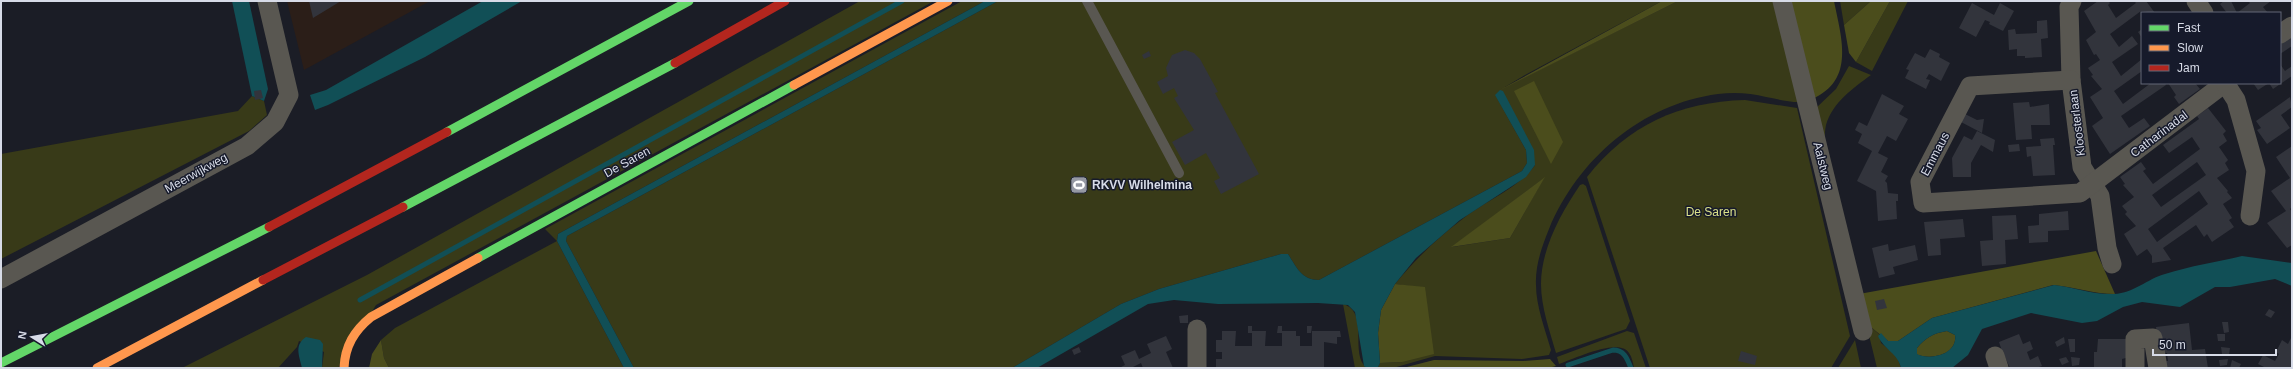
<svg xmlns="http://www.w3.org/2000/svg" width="2293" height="369" viewBox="0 0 2293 369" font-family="Helvetica,sans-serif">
	<rect width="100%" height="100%" fill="#1b1d26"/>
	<!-- industrial -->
	<polygon fill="#2b1e18" points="287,1 430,1 304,70"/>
	<!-- green -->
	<g fill="#383a18" fill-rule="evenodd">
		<polygon points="860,1 934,1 376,305 338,368 322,368 324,352 299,341 297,347 278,368 182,368 367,275"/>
		<polygon points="962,1 985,1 558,234 557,241 624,368 389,368 384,358 381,340 395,328 557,241 545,229"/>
		<path d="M998,1H1662L1525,75L1505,87L1678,1H1778L1799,102C1788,102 1777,99 1766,97C1751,93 1734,92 1718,94C1642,104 1578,159 1549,229C1542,246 1535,266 1536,285C1536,306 1545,329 1551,350L1549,355L1522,359L1435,356L1393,368H1371L1378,367L1380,363L1402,362L1425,288L1395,284C1414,261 1435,240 1460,221C1484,201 1517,190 1535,165L1495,95L1526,150L1527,163L1522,171L1319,280C1302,280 1297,268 1288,254H1281L1159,289L1121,304L1012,368H634L566,241L567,236ZM1544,178L1510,238L1452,247Z"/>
		<polygon points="1840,1 1871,1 1844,25"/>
		<polygon points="1890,1 1908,1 1872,71 1856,62"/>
		<path d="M1849,66L1871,75C1852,89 1833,102 1826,125C1824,134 1825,146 1825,156L1815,109L1836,89Z"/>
		<polygon points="252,96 264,101 267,115 249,131 1,259 1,154 238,111"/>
		<path d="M1745,100L1797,108L1850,336L1831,368H1650L1587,177C1628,125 1679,102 1745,100Z"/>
		<path d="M1583,184L1586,186L1630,321L1626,329L1556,353C1550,332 1541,307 1541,284C1541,249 1561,213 1580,185Z"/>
		<path d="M1343,304C1370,312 1349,355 1367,368H1355Z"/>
		<polygon points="1866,323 1879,334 1881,343 1897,356 1901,368 1877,368"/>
		<path d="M1627,331L1634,333L1646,368H1634C1633,363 1632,357 1629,353C1619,337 1574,359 1559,364L1557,357Z"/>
		<polygon points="1855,340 1861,368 1838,368"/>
	</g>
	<!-- forest -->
	<g fill="#4b4d1c">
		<polygon points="1662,1 1678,1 1500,90"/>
		<path d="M1787,1H1834C1841,37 1856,80 1812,99Z"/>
		<polygon points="1871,1 1890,1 1856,62 1849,53 1844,25"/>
		<polygon points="1534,81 1563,142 1551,164 1514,91"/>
		<polygon points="1545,177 1510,238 1451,247"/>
		<path d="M2096,251L2115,294C2094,294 2075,287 2053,285L1932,318L1898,341H1888L1866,323L1859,294Z"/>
		<polygon points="1395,284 1425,287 1434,354 1402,362 1380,363 1378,333 1381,310"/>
		<path d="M1947,331L1955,335C1958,354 1931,361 1916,354L1917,348C1925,338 1934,333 1947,331Z"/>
		<polygon points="381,340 384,358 389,368 369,368 372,354"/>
		<polygon points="1550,359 1556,366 1548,368 1403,368 1434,360 1523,361"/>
	</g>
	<!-- water -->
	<g fill="#114f56" fill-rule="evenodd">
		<polygon points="232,1 249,1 268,89 264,101 252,96"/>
		<polygon points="483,1 522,1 425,57 328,105 315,110 310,95 326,90"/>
		<polygon points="985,1 998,1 567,236 566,241 634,368 624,368 557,241 558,234"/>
		<path d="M1500,90L1503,91L1534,150L1535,165L1526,177L1460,220L1416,258L1395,284L1381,310L1378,333L1380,363L1378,367L1367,368L1364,366L1355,312L1348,305L1318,303L1218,304L1174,300L1148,304L1037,368H1012L1121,304L1159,289L1281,254H1288C1297,268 1302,280 1319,280L1522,171L1527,163L1526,150L1495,95Z"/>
		<path d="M2242,256L2292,263V286L2275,279L2230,287H2215L2180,307L2142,302L2123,307L2097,321L2082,323L2031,313L1982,329L1968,355L1952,368H1901C1898,353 1884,350 1878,336L1881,333L1888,341H1898L1932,318L2054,285C2074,287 2093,295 2114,294C2134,293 2147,279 2165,274C2190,266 2217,262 2242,256ZM1947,331L1955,335C1958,354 1931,361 1917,354V348C1925,338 1934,333 1947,331Z"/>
		<path d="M306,337L320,340L323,344L322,368H302C299,355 294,345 306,337Z"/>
	</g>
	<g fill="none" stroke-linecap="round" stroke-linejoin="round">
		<!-- stream -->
		<g stroke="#114f56" stroke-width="5">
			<polyline points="360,300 902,1"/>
			<path d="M1568,365L1613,350C1624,350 1627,358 1631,368"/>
		</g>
	</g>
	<!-- building -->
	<g fill="#32343c" fill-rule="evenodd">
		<polygon points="309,1 341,1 313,18"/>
		<polygon points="2098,1 2108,1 2110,3 2108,5 2116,18 2136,3 2134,1 2146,1 2155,13 2141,11 2110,34 2119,47 2132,36 2138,44 2112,62 2121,76 2142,59 2142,71 2114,91 2123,104 2151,83 2165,83 2166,85 2121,116 2129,128 2144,118 2150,126 2110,154 2092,126 2103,118 2090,97 2102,89 2091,76 2093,75 2088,68 2100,60 2096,54 2094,55 2086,40 2096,32 2084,11"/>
		<polygon points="2224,1 2231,1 2237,13 2250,3 2248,1 2271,1 2263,7 2268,13 2227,13 2220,4"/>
		<polygon points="1972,3 1994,15 2000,3 2014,11 2003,31 1989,24 1990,22 1985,20 1976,37 1959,28"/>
		<polygon points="2047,20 2048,38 2041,39 2042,57 2025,58 2025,56 2017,56 2017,49 2009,50 2008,30 2015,29 2016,34 2037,33 2037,21"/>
		<polygon points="2142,29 2142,38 2138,32"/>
		<polygon points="2292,36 2292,46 2280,54 2280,44"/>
		<polygon points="1930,49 1940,54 1939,57 1950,63 1941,81 1929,74 1926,79 1930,80 1926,89 1905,78 1909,70 1906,69 1915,53 1925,58"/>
		<polygon points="1185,50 1194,53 1200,59 1218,92 1215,93 1259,174 1221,194 1214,181 1220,178 1206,153 1185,165 1172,142 1194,130 1174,98 1178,96 1174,88 1163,94 1157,82 1168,76 1166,68 1172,55"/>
		<polygon points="1149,51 1151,56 1144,59 1142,55"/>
		<polygon points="2280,64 2285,71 2292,66 2292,76 2273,89 2269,83 2280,83"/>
		<polygon points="2168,83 2195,83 2200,89 2179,104 2174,97 2176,95"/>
		<polygon points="2253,83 2269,83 2258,90"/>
		<polygon points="261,90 263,98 255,100 254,91"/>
		<polygon points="1882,94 1904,106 1899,114 1908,119 1896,141 1887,136 1878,153 1888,158 1881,172 1888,176 1885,181 1887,183 1888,193 1898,194 1898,201 1896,201 1897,219 1878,221 1876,191 1857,181 1872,151 1858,143 1862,134 1855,130 1859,122 1867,126"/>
		<polygon points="2290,97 2292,107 2281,115 2290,128 2267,144 2257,130 2261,128 2256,121"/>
		<polygon points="2029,102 2030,107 2049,104 2050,125 2031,125 2032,139 2016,140 2013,103"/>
		<path d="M2208,108L2226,131L2223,134L2227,141L2219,147L2228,160L2225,163L2229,170L2217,178L2228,191L2227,192L2232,198L2223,204L2232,218L2229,220L2234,227L2212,242L2207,234L2204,237L2196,225L2163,248L2171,260L2152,263V256L2147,249L2137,256L2124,234L2136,226L2125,214L2127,212L2122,206L2134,197L2123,185L2125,184L2120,177L2141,162L2146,169L2143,171L2153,184L2200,149L2192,137L2169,153L2163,145L2199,119L2197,116ZM2197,162L2206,175L2161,207L2152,195ZM2199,191L2208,204L2157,242L2148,229Z"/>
		<polygon points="1965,114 1977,120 1984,119 1982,133 1961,122"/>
		<polygon points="1977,131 1995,140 1993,152 1981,145 1971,163 1971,177 1953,177 1952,158 1964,136 1972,140"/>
		<polygon points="2054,138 2055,145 2053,145 2055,175 2033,176 2031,156 2027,157 2026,147 2041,146 2040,139"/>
		<polygon points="2019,144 2020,151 2009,152 2008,145"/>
		<polygon points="2292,146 2292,207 2290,209 2292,212 2292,245 2287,248 2267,223 2286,211 2271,191 2290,178 2276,157"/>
		<polygon points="2068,211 2069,230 2048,231 2048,242 2029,243 2028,226 2039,225 2039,214"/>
		<polygon points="2016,215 2018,239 2005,240 2006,264 1982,266 1980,241 1993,240 1992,216"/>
		<polygon points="1963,219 1965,237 1940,239 1941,255 1928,256 1924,222"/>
		<polygon points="1888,244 1889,251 1915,245 1918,260 1893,267 1895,274 1879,278 1872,248"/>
		<polygon points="1884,299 1887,308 1877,310 1875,301"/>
		<polygon points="2269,309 2275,312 2271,318 2265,315"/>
		<polygon points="1188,315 1188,323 1180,323 1179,316"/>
		<polygon points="2222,322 2228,322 2229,332 2224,333"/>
		<polygon points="2189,323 2192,350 2205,349 2208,368 2165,368 2164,361 2168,361 2167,353 2160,354 2156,327"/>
		<polygon points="1248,326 1252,326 1252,331 1266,331 1265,346 1282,346 1282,333 1277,333 1278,326 1282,326 1282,331 1296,331 1296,336 1300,336 1300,346 1312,346 1312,331 1340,331 1341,337 1337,337 1337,344 1324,342 1324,368 1216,368 1216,359 1222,359 1222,352 1216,352 1216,340 1222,340 1222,331 1236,331 1235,346 1252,346 1252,333 1248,333"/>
		<polygon points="1307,326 1312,326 1311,333 1307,333"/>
		<polygon points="2019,334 2023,344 2030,341 2033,349 2027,352 2030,360 2038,356 2042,366 2036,368 2010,368 2004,355 1998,349 2001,348 1999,342"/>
		<polygon points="2217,334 2225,334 2225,341 2218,341"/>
		<polygon points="1166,336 1172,349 1166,352 1173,368 1143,368 1141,363 1131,368 1119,368 1125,365 1121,356 1135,350 1139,359 1151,353 1147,344"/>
		<polygon points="2292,336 2292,368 2266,368 2258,364 2263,355 2275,361 2279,354 2276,352 2282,340 2288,344"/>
		<polygon points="2064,337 2065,343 2057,347 2055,342"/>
		<polygon points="2068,339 2075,339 2075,352 2070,352"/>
		<polygon points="2098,339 2130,339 2126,358 2122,359 2122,368 2094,368 2094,352 2097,352"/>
		<polygon points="1079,347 1081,352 1074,355 1072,350"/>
		<polygon points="2221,347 2230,348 2229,355 2222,354"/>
		<polygon points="1741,351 1757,356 1755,365 1738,361"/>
		<polygon points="2066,357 2069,362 2062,365 2059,359"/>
		<polygon points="2071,357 2080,358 2079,365 2072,366"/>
		<polygon points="2228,359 2227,365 2220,366 2219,360"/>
		<polygon points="2232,360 2241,364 2239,368 2230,368"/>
	</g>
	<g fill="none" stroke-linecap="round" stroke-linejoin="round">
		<!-- lane -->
		<polyline stroke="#595751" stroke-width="10" points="1087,1 1179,173"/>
		<!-- street -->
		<g stroke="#595751" stroke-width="19">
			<polyline points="1782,1 1863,331"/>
			<polyline points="2072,1 2069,7 2071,80 2082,167 2100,196 2107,248 2112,264"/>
			<polyline points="2196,1 2204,13"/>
			<polyline points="2280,34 2292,26"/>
			<polyline points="2071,80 1970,86 1920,182 1923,203 2080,193 2225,83"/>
			<polyline points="2225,83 2236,100 2256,171 2250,216"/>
			<polyline points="1,279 247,146 275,122 289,95 267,1"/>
			<polyline points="1995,356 1999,368"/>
			<polyline points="1197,368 1197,329"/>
			<polyline points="2135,368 2135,339 2153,338 2158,368"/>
		</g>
		<!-- fast -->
		<g stroke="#63d668" stroke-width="9">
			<polyline points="447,132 689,1"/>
			<polyline points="403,207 675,63"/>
			<polyline points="478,258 794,85"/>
			<polyline points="1,363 269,227"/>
		</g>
		<!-- slow -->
		<g stroke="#ff974d" stroke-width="9">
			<polyline points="794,85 948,1"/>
			<polyline points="97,368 263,280"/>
			<path d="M344,368C345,346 354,331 371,317L478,258"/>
		</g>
		<!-- jam -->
		<g stroke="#b3261e" stroke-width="9">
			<polyline points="675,63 785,1"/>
			<polyline points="269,227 447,132"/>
			<polyline points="263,280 403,207"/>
		</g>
	</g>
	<!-- icons -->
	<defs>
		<symbol id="stadium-square" viewBox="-11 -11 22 22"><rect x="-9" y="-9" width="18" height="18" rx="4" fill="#9598a3" stroke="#161a2b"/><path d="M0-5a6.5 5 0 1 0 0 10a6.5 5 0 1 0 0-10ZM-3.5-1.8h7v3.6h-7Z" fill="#fff"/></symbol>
	</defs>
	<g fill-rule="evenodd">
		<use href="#stadium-square" x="1069" y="175" width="20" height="20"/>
	</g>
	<g text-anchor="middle" stroke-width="3" stroke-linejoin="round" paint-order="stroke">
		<!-- street labels -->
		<g font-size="12" fill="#d7dbe7" stroke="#161a2b">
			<text transform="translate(2077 123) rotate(-97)" y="4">Kloosterlaan</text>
			<text transform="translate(2159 134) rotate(-37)" y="4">Catharinadal</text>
			<text transform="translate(1935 154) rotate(-62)" y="4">Emmaus</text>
			<text transform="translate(627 162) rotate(-29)" y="4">De Saren</text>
			<text transform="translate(1823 166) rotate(76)" y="4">Aalstweg</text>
			<text transform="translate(196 173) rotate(-29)" y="4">Meerwijkweg</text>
		</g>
		<!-- poi labels -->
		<g font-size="12" font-weight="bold" fill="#d7dbe7" stroke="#161a2b" text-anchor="start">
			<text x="1092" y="189">RKVV Wilhelmina</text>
		</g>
		<!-- park labels -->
		<g font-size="12" fill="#dae089" stroke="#161a2b">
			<text x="1711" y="216">De Saren</text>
		</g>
	</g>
	<!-- border -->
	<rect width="2293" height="369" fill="none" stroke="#d7dbe7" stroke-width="4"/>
	<!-- legend -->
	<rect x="2141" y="12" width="140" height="72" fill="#161a2b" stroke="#636776"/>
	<rect x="2149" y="25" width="20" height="6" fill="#63d668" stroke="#636776"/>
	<text x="2177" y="32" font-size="12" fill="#d7dbe7">Fast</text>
	<rect x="2149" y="45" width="20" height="6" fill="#ff974d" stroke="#636776"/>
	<text x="2177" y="52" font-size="12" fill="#d7dbe7">Slow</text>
	<rect x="2149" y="65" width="20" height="6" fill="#b3261e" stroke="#636776"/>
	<text x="2177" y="72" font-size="12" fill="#d7dbe7">Jam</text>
	<!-- north arrow -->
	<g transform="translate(32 337) rotate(281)" stroke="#161a2b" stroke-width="3" paint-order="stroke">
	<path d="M0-3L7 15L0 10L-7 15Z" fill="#d7dbe7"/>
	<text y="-6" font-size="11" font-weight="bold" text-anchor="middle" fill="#d7dbe7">N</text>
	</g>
	<!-- scale -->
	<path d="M2153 349v6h123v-6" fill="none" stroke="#d7dbe7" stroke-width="2"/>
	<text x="2159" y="349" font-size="12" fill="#d7dbe7" stroke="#161a2b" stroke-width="3" paint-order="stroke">50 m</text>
</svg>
